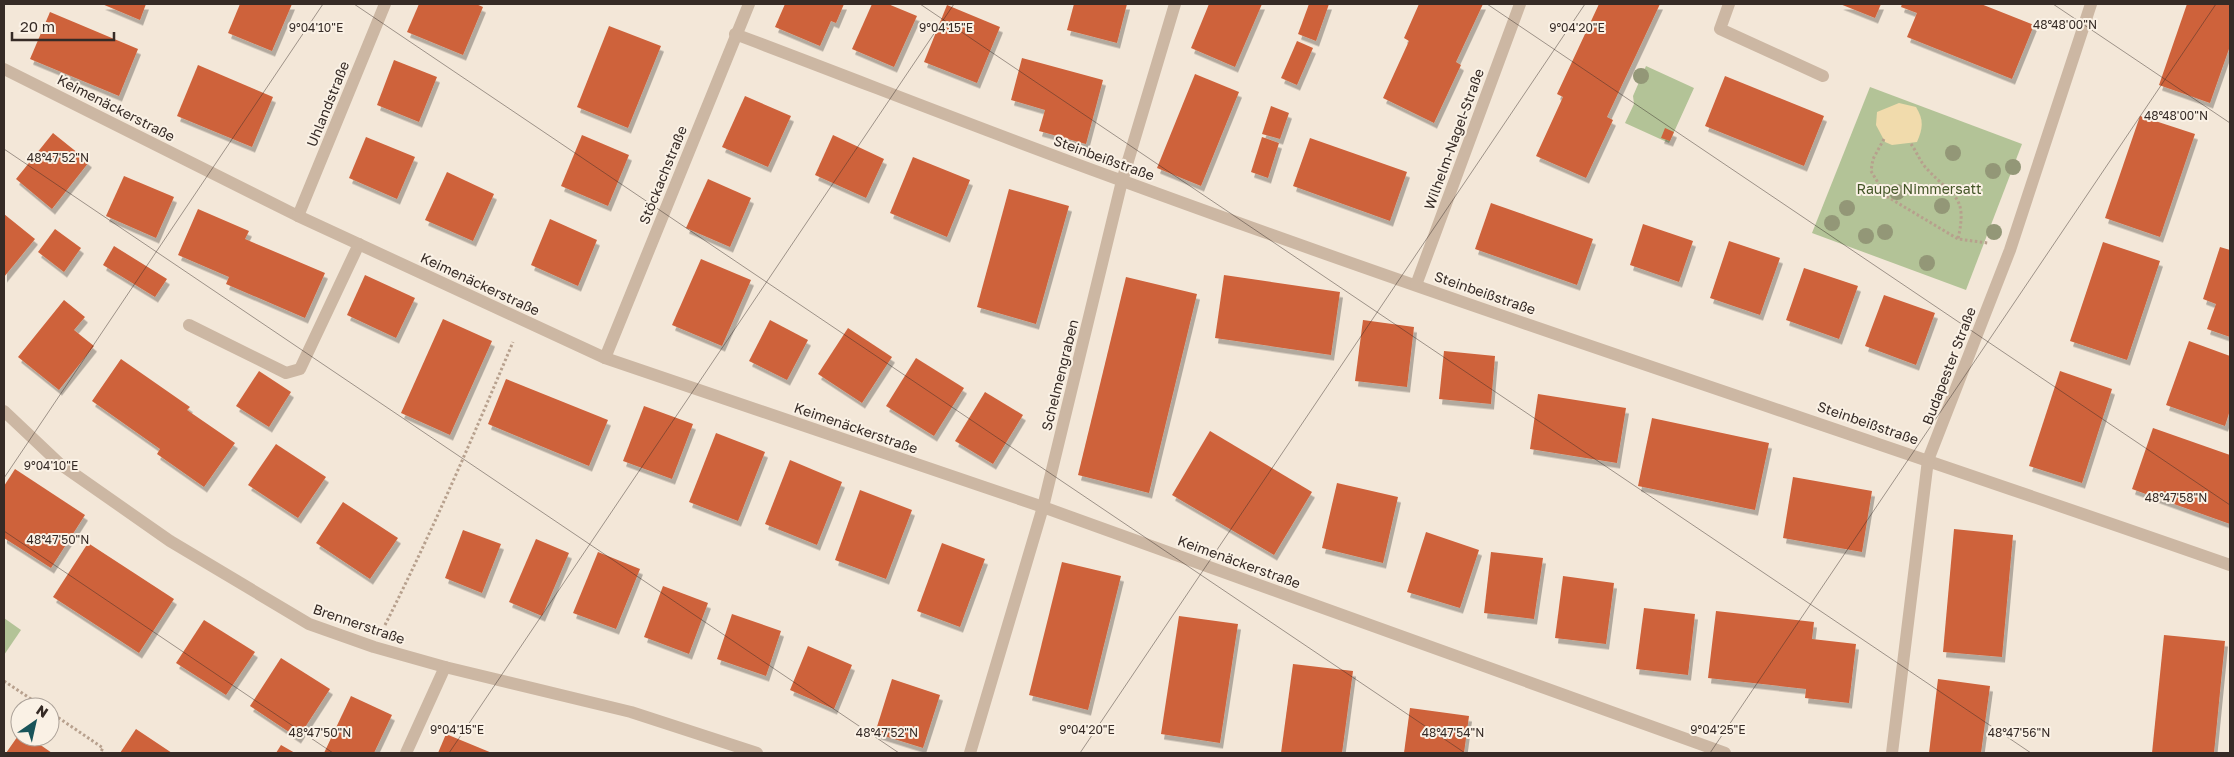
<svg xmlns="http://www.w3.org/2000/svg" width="2234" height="757" viewBox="0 0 2234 757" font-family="'Golos Text',sans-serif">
	<defs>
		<filter id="shadow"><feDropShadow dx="3" dy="5.5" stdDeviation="0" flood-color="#0004"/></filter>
	</defs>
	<rect width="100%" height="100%" fill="#f3e7d8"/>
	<!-- green -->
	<g fill="#b3c397">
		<polygon points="1646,66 1694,88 1669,143 1625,123 1634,104 1633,96"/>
		<polygon points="1870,87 2022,144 1966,290 1812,233"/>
		<polygon points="4,618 21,630 4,655"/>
	</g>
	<!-- sand -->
	<path fill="#f1dbac" d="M1899,103L1916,107C1924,120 1923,128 1917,142L1892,145L1885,142L1876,125L1877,112Z"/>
	<!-- building -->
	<g fill="#ce623b" filter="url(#shadow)">
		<polygon points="102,4 146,4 140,20"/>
		<polygon points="240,4 292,4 272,51 228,33"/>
		<polygon points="419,4 476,4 483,7 463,55 407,32"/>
		<polygon points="785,4 844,4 836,23 831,21 820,46 775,27"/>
		<polygon points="872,4 888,4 917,16 894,67 852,49"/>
		<polygon points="1074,4 1127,4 1117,43 1067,30"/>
		<polygon points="1209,4 1262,4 1235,67 1191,48"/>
		<polygon points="1309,4 1329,4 1316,41 1298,34"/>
		<polygon points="1419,4 1483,4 1456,62 1461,65 1434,123 1383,98 1409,41 1404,38"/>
		<polygon points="1599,4 1660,4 1607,117 1613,120 1586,178 1536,156 1563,97 1557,94"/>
		<polygon points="1840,4 1881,4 1875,18"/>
		<polygon points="1902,4 1981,4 2034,25 2012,79 1907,37 1917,13 1901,7"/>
		<polygon points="2187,4 2230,4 2230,46 2210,103 2159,85"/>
		<polygon points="947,5 1000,27 977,83 924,62"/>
		<polygon points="50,12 138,49 119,96 30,59"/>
		<polygon points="609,26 661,46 628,128 577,107"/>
		<polygon points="1297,41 1313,48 1297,85 1281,78"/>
		<polygon points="1022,58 1103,80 1086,144 1039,131 1045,110 1011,100"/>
		<polygon points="394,60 437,77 419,122 377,105"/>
		<polygon points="198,65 273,97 252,147 177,116"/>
		<polygon points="1195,74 1239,92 1201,186 1157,168"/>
		<polygon points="1725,76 1824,116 1804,166 1705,126"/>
		<polygon points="745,96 791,116 768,167 722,147"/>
		<polygon points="1271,106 1289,113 1280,139 1262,134"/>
		<polygon points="2140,116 2195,134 2160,237 2105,218"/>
		<polygon points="1665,128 1674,132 1670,141 1661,138"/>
		<polygon points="53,133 89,162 52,209 16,179"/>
		<polygon points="582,135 629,155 608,206 561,186"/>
		<polygon points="833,135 884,159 866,198 815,175"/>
		<polygon points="366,137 415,157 397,199 349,178"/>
		<polygon points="1262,137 1279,143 1268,178 1251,172"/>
		<polygon points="1310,138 1407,172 1390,221 1293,186"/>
		<polygon points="913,157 970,180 947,237 890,213"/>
		<polygon points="447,172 494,194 473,241 425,220"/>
		<polygon points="124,176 174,197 156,238 106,216"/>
		<polygon points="708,179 751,198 730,247 686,228"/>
		<polygon points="1009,189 1069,206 1036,324 977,307"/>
		<polygon points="1491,203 1593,239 1577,285 1475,249"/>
		<polygon points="198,209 249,231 245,239 325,273 305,318 226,284 229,277 178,255"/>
		<polygon points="4,214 35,239 4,277"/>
		<polygon points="550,219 597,240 578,286 531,265"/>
		<polygon points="1643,224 1693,241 1679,282 1630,265"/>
		<polygon points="55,229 81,248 64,272 38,252"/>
		<polygon points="1729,241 1780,258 1760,315 1710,298"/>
		<polygon points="2103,242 2160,261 2127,360 2070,341"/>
		<polygon points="114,246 167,279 155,297 103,265"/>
		<polygon points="2220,247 2230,250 2230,337 2207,329 2216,304 2203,299"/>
		<polygon points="701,259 751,280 722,346 672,325"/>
		<polygon points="1804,268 1858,286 1839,339 1786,320"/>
		<polygon points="365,275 415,298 396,338 347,315"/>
		<polygon points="1224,275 1340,292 1331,355 1215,338"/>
		<polygon points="1126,277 1197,294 1149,493 1078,475"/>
		<polygon points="1884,295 1935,313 1916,365 1865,346"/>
		<polygon points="64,300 85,317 74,330 94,346 59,390 18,357"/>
		<polygon points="443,319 492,341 450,435 401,413"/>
		<polygon points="770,320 808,340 787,380 749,361"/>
		<polygon points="1363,320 1414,327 1407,387 1355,381"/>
		<polygon points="848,328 892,357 862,403 818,374"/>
		<polygon points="2189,341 2230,356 2230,410 2225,426 2166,405"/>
		<polygon points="1444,351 1495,356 1491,404 1439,399"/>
		<polygon points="916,358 964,388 934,436 886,406"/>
		<polygon points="121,359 190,407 187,410 235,443 204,487 157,454 160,449 92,401"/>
		<polygon points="259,371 291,392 269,427 236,406"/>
		<polygon points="2060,371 2112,389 2082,483 2029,466"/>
		<polygon points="506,379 608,420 589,466 488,424"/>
		<polygon points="985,392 1023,415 993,464 955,441"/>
		<polygon points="1538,394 1626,408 1617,463 1530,449"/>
		<polygon points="644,406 693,424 672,479 623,461"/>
		<polygon points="1652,418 1769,443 1755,510 1638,486"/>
		<polygon points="2153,428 2230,455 2230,524 2132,489"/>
		<polygon points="1210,431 1312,492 1274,555 1172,495"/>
		<polygon points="716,433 765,452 738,521 689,502"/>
		<polygon points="276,444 326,477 298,518 248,485"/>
		<polygon points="790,460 842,482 817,545 765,524"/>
		<polygon points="15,469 85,515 51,568 4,538 4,486"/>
		<polygon points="1793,477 1872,491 1862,552 1783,538"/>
		<polygon points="1337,483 1398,497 1383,563 1322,548"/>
		<polygon points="860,490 912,510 886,579 835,560"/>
		<polygon points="343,502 398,538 370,579 316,543"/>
		<polygon points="1954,529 2013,535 2002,657 1943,652"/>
		<polygon points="463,530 501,544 482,593 445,578"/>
		<polygon points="1426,532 1479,550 1460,608 1407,592"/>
		<polygon points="536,539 569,553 542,616 509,602"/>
		<polygon points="88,543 174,599 139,653 53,597"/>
		<polygon points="942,543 985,559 960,627 917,611"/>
		<polygon points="598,552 640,569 616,629 573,613"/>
		<polygon points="1491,552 1543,558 1534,619 1484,613"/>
		<polygon points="1062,562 1121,576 1088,710 1029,695"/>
		<polygon points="1563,576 1614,583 1606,644 1555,638"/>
		<polygon points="663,586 708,603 689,654 644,637"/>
		<polygon points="1644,608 1695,614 1688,675 1636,669"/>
		<polygon points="1716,611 1814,622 1812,639 1856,644 1849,703 1805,698 1806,689 1708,678"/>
		<polygon points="732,614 781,631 766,676 717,659"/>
		<polygon points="1179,616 1238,624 1220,743 1161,734"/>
		<polygon points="204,620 255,652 226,695 176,663"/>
		<polygon points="2164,635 2225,641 2214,753 2152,753"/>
		<polygon points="808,646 852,665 834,709 790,690"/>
		<polygon points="281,658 330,689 298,738 250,706"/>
		<polygon points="1293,664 1353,671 1342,753 1281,753"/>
		<polygon points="892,679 940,695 923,748 875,733"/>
		<polygon points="1938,679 1990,686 1981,753 1929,753"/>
		<polygon points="351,696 392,715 374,753 324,753"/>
		<polygon points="1410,708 1469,716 1464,753 1404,753"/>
		<polygon points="136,729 172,753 120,753"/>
		<polygon points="20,733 20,737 29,737 52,753 6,753"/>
		<polygon points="446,734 492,753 438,753"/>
		<polygon points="281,745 295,753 276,753"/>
	</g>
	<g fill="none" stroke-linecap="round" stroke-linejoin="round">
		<!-- path -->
		<g stroke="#b7a08d" stroke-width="3" stroke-dasharray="2.5 2.5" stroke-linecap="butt">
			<polyline points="1884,139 1873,159 1871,171 1886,196 1958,239"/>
			<path d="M1911,144C1917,152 1921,164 1928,170C1953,197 1968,195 1958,239L1988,243"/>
			<path d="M385,625C432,532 473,437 513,342"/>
			<polyline points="4,681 43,707"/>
			<polyline points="50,712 103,748 100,753"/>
		</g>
		<!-- lane -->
		<g stroke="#ccb7a3" stroke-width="12">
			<polyline points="1729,4 1720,29 1823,76"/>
			<polyline points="189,325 286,373 300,369 359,244"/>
		</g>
		<!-- street -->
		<g stroke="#ccb7a3" stroke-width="12">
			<path d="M735,34C865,83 993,134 1123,181C1490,316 1862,436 2230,565"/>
			<polyline points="4,69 298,216 605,358 1043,507 1725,753"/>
			<polyline points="298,216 385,4"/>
			<polyline points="1416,285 1520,4"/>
			<polyline points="605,358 749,4"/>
			<polyline points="4,411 60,464 170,541 309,624 374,647 445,667 631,712 757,753"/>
			<polyline points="406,753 445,667"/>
			<polyline points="970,753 1043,507 1122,181 1175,4"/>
			<polyline points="1892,753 1928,460 2010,250 2091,4"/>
		</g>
	</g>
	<!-- trees -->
	<g fill="#939777">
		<circle cx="1641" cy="76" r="8"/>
		<circle cx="1953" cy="153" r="8"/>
		<circle cx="2013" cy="167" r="8"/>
		<circle cx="1993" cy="171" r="8"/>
		<circle cx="1897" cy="192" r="8"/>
		<circle cx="1942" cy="206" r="8"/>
		<circle cx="1847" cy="208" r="8"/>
		<circle cx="1832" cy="223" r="8"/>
		<circle cx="1885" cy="232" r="8"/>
		<circle cx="1994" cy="232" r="8"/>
		<circle cx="1866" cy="236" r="8"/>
		<circle cx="1927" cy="263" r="8"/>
	</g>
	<!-- ticks -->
	<path fill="none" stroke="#362b26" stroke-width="1" stroke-opacity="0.45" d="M354,4L1465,753M920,4L2031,753M1487,4L2230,505M2053,4L2230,123M4,149L899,753M4,478L323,4M4,531L333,753M449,753L954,4M1080,753L1585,4M1710,753L2216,4"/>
	<g text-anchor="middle" stroke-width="4" stroke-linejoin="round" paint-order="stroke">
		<!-- street labels -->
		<g font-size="14" fill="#362b26" stroke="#faf1e5">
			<text transform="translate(328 104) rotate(-68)" y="5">Uhlandstraße</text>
			<text transform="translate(116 108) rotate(27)" y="5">Keimenäckerstraße</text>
			<text transform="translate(1454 139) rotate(-70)" y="5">Wilhelm-Nagel-Straße</text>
			<text transform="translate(1104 158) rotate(20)" y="5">Steinbeißstraße</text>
			<text transform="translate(663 175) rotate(-68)" y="5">Stöckachstraße</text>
			<text transform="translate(480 284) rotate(25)" y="5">Keimenäckerstraße</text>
			<text transform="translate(1485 293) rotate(19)" y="5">Steinbeißstraße</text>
			<text transform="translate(1949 366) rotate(-69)" y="5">Budapester Straße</text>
			<text transform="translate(1060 375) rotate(-76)" y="5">Schelmengraben</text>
			<text transform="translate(1868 423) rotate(19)" y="5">Steinbeißstraße</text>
			<text transform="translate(856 428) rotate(19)" y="5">Keimenäckerstraße</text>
			<text transform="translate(1239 562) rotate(20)" y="5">Keimenäckerstraße</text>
			<text transform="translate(359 624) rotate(19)" y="5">Brennerstraße</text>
		</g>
		<!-- park labels -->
		<g font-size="14" fill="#445628" stroke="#faf1e5">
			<text x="1919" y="194">Raupe Nimmersatt</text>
		</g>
	</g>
	<g font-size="12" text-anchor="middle" fill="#362b26" stroke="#faf1e5" stroke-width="4" stroke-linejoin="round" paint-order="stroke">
		<text x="2065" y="29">48°48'00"N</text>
		<text x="316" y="32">9°04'10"E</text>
		<text x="946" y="32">9°04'15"E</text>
		<text x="1577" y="32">9°04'20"E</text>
		<text x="2176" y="120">48°48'00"N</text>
		<text x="58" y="162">48°47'52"N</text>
		<text x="51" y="470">9°04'10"E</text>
		<text x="2176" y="502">48°47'58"N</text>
		<text x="58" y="544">48°47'50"N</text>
		<text x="457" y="734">9°04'15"E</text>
		<text x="1087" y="734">9°04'20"E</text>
		<text x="1718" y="734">9°04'25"E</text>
		<text x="320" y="737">48°47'50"N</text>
		<text x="887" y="737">48°47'52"N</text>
		<text x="1453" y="737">48°47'54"N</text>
		<text x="2019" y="737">48°47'56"N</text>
	</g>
	<!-- border -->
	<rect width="2234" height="757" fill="none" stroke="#362b26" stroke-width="10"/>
	<!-- north arrow -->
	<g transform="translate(35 722) rotate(34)"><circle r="24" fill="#faf1e5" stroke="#aca299"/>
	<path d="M0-4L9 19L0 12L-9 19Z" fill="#19545a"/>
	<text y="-8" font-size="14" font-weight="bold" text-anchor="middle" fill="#362b26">N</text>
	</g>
	<!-- scale -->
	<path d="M12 32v8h102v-8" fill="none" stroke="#362b26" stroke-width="2.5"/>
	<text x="20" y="32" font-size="15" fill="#362b26" stroke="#faf1e5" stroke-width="4" paint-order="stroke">20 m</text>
</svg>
